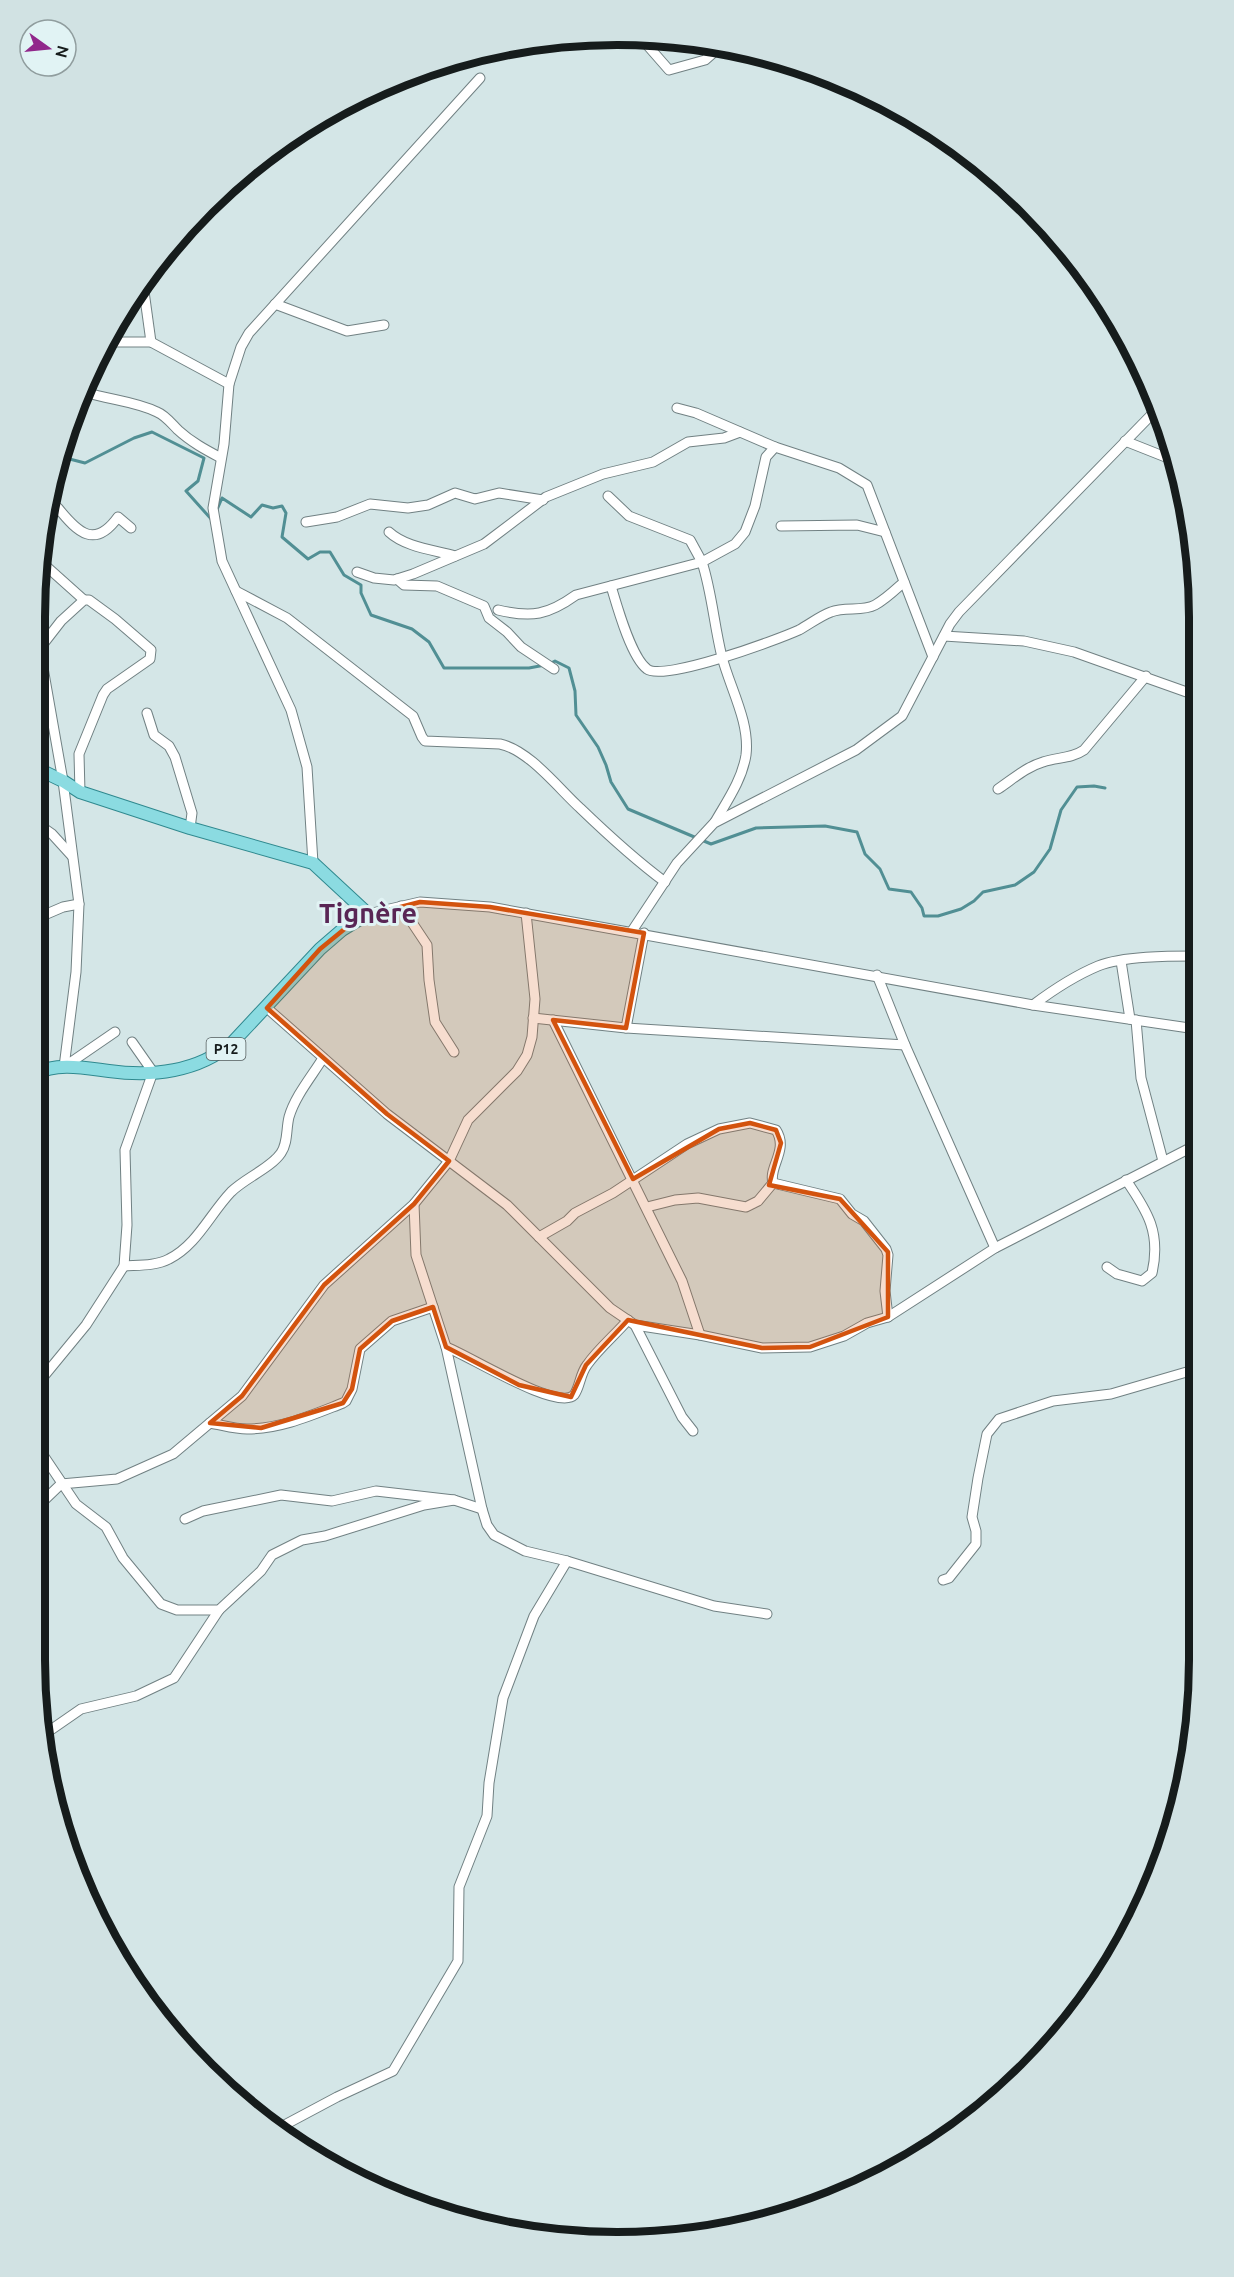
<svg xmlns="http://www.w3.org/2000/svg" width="1234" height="2277" viewBox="0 0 1234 2277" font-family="Ubuntu,sans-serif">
	<rect width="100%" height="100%" fill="#d4e6e7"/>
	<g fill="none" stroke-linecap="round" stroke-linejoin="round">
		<!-- stream -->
		<g stroke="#518f94" stroke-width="3">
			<polyline points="58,456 85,463 134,438 152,432 204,458 198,481 186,491 212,520"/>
			<polyline points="216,512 222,498 251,517 262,505 273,508 282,506 286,513 282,537 308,559 320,552 330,552 344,575 361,585 361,593 371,615 412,629 429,642 444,668 529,668 545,665"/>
			<polyline points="551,663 555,661 569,668 575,691 576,715 598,747 606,765 611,782 628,809 711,844 756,828 825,826 857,832 865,854 880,869 889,889 911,892 922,908 924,916 938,916 961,909 974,901 983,892 1015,885 1034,872 1050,849 1061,810 1077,787 1094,786 1105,788"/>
		</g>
		<defs>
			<g id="minor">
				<polyline points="641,38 669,70 705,60 721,46"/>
				<polyline points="143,284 151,342"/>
				<polyline points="275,304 347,331 384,325"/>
				<polyline points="106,342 151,342 229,384"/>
				<path d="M85,392C109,400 134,401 157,412C165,415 172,424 178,430C191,442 206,450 221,458"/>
				<polyline points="677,408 696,413 775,447"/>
				<polyline points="1125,441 1173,460"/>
				<path d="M48,506L58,508C78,533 95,549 118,517L131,528"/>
				<polyline points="306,522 337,517 370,504 408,508 428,505 455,493 475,499 499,493 543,500"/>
				<polyline points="781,526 857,525 885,532"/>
				<path d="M389,532C405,547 434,550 455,556"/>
				<polyline points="39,562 46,566 84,600"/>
				<polyline points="357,572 374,578 394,580 413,574 484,544 546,497 603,474 653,462 688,442 724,438 740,432"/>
				<polyline points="397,579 404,585 437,586 484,606 489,618 507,632 521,647 554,669"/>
				<path d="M611,586C617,606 631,657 647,669C663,682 777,640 799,630C810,624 820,616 831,612C845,606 862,612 875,605C886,599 895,590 904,582"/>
				<path d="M236,591L287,618L413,716L422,737L425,741L500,744C529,750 559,789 580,808C607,834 634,859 665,882"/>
				<path d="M498,610C532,618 548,615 576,595L702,562L690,540L629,516L608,496"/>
				<polyline points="36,628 63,781 79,904 76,972 64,1067 115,1032"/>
				<polyline points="944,636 1024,641 1074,652 1195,695"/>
				<polyline points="40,648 61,621 84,600 89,600 115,619 151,650 150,659 107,689 103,695 79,754 80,792"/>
				<polyline points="147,713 154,735 169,746 175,757 192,813 190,828"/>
				<path d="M998,789C1013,779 1026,767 1043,762C1057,757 1071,759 1084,750L1146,676"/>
				<polyline points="35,822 52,834 72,856"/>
				<path d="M715,822C727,801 742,780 746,755C750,722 730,688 722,657C714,625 712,593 702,562L735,544L745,532L755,506L766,457L775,447L839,468L867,485L933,657"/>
				<polyline points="313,863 307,767 291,710 222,561 213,508 224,444 229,384 241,347 249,333 480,78"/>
				<polyline points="401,906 427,945 429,980 435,1022 454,1052"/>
				<polyline points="368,914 420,902 490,907 1033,1005 1196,1029"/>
				<polyline points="35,919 63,907 79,904"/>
				<polyline points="632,931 677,863 714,823 856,750 902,716 950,624 959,612 1159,407"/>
				<polyline points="1121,961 1130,1019"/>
				<polyline points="877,975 905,1045 995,1248"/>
				<path d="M1033,1005C1053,990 1074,976 1098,966C1123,956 1169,956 1196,956"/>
				<polyline points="267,1008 387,1114 507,1205 610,1308 635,1325 700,1335 762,1348 810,1347 844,1336 867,1323 888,1317 995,1248 1196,1145"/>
				<polyline points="533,1018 626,1028 905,1045"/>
				<polyline points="553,1020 682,1281 700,1335"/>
				<polyline points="1136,1020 1141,1078 1163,1161"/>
				<polyline points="626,1028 644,933"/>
				<polyline points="414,1204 416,1255 446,1347 482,1509 487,1525 494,1535 525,1551 567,1561 714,1606 767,1614"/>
				<polyline points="647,1207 675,1200 698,1198 746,1207 758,1201 773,1183"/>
				<path d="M539,1237L567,1221L575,1213L613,1193L687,1144L719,1129L750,1123L776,1130C789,1150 768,1167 773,1183L840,1199L852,1214L864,1221L886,1249L888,1255L885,1291L888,1317"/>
				<path d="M124,1266C138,1265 156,1266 169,1259C197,1245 210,1214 231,1192C245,1178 271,1168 281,1153C288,1143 286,1129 289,1117C295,1096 312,1076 323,1058"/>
				<path d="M1107,1267L1117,1274L1142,1281L1152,1273C1161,1233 1148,1212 1126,1180"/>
				<polyline points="635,1325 682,1417 693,1431"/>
				<path d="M446,1347C466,1354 558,1412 574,1395C580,1387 580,1374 587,1365C598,1349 615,1335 628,1320"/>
				<polyline points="35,1387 86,1325 124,1266 127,1225 125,1150 153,1072 132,1042"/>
				<path d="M210,1423C222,1425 235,1429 247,1429C281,1429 312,1415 343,1403L346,1401L352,1389L360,1349L392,1321L433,1307"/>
				<polyline points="35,1443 76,1504 106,1527 123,1558 161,1604 177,1610 219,1610 261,1571 272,1555 302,1540 325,1536 424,1505 454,1500"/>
				<polyline points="35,1509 61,1484 117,1479 173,1454 242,1396 324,1285 414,1204 449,1161 468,1120 517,1071 527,1055 532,1037 535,999 526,913"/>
				<polyline points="185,1519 203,1511 281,1495 332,1501 376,1491 454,1500 482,1509"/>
				<polyline points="943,1580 949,1578 976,1544 976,1531 972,1517 978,1478 987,1434 999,1419 1053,1401 1111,1394 1197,1369"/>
				<polyline points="42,1736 81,1709 136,1696 174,1678 219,1610"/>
				<polyline points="277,2129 337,2097 393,2071 458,1961 459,1887 487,1816 489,1783 503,1698 534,1616 567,1561"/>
			</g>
			<path id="major" d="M35,1074C57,1062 85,1068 109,1071C152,1077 198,1072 232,1043L320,949L342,930L368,914L313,863L190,828L80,792L63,781L36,768"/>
		</defs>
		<!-- minor casing -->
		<use href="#minor" stroke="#718183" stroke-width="11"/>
		<!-- major casing -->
		<use href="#major" stroke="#30898f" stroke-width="14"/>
		<!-- minor -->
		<use href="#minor" stroke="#fff" stroke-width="9"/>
		<!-- major -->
		<use href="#major" stroke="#8bdbe1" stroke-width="12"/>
	</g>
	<!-- marked area -->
	<path fill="#d3530e" fill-opacity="0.2" stroke="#d3530e" stroke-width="4.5" stroke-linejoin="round" d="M420,902L490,907L644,933L626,1028L553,1020L633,1179L719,1129L750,1123L776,1130L781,1143L769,1185L840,1199L888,1252V1317L810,1347L762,1348L628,1320L586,1365L571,1397L519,1385L446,1347L433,1307L392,1321L360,1349L352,1389L343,1403L261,1428L210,1423L242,1396L324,1285L414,1204L449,1161L387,1114L267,1008L320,949L358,918Z"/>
	<g text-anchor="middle" stroke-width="6" stroke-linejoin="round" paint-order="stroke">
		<!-- shield labels -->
		<rect fill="#e1f3f4" stroke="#535c5d" stroke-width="1.5" x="206.5" y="1038" width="39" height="22" rx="4.5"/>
		<g font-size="14" font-weight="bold" fill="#161c1c">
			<text x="226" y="1054">P12</text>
		</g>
		<!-- town labels -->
		<g font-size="27" font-weight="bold" fill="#592655" stroke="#e1f3f4">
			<text x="368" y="923">Tignère</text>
		</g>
	</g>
	<!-- crop -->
	<path d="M0 0H1234V2277H0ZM617 45H617A572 572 0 0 1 1189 617V1660A572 572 0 0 1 617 2232H617A572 572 0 0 1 45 1660V617A572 572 0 0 1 617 45Z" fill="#d1e2e3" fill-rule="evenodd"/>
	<path fill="none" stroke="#161c1c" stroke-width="8" d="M617 45H617A572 572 0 0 1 1189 617V1660A572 572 0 0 1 617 2232H617A572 572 0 0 1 45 1660V617A572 572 0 0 1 617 45Z"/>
	<!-- north arrow -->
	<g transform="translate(48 48) rotate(105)"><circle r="28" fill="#e1f3f4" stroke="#909d9e" stroke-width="1.5"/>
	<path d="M0-4.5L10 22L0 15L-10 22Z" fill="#91278b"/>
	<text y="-9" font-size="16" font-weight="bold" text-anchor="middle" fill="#161c1c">N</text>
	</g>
</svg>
